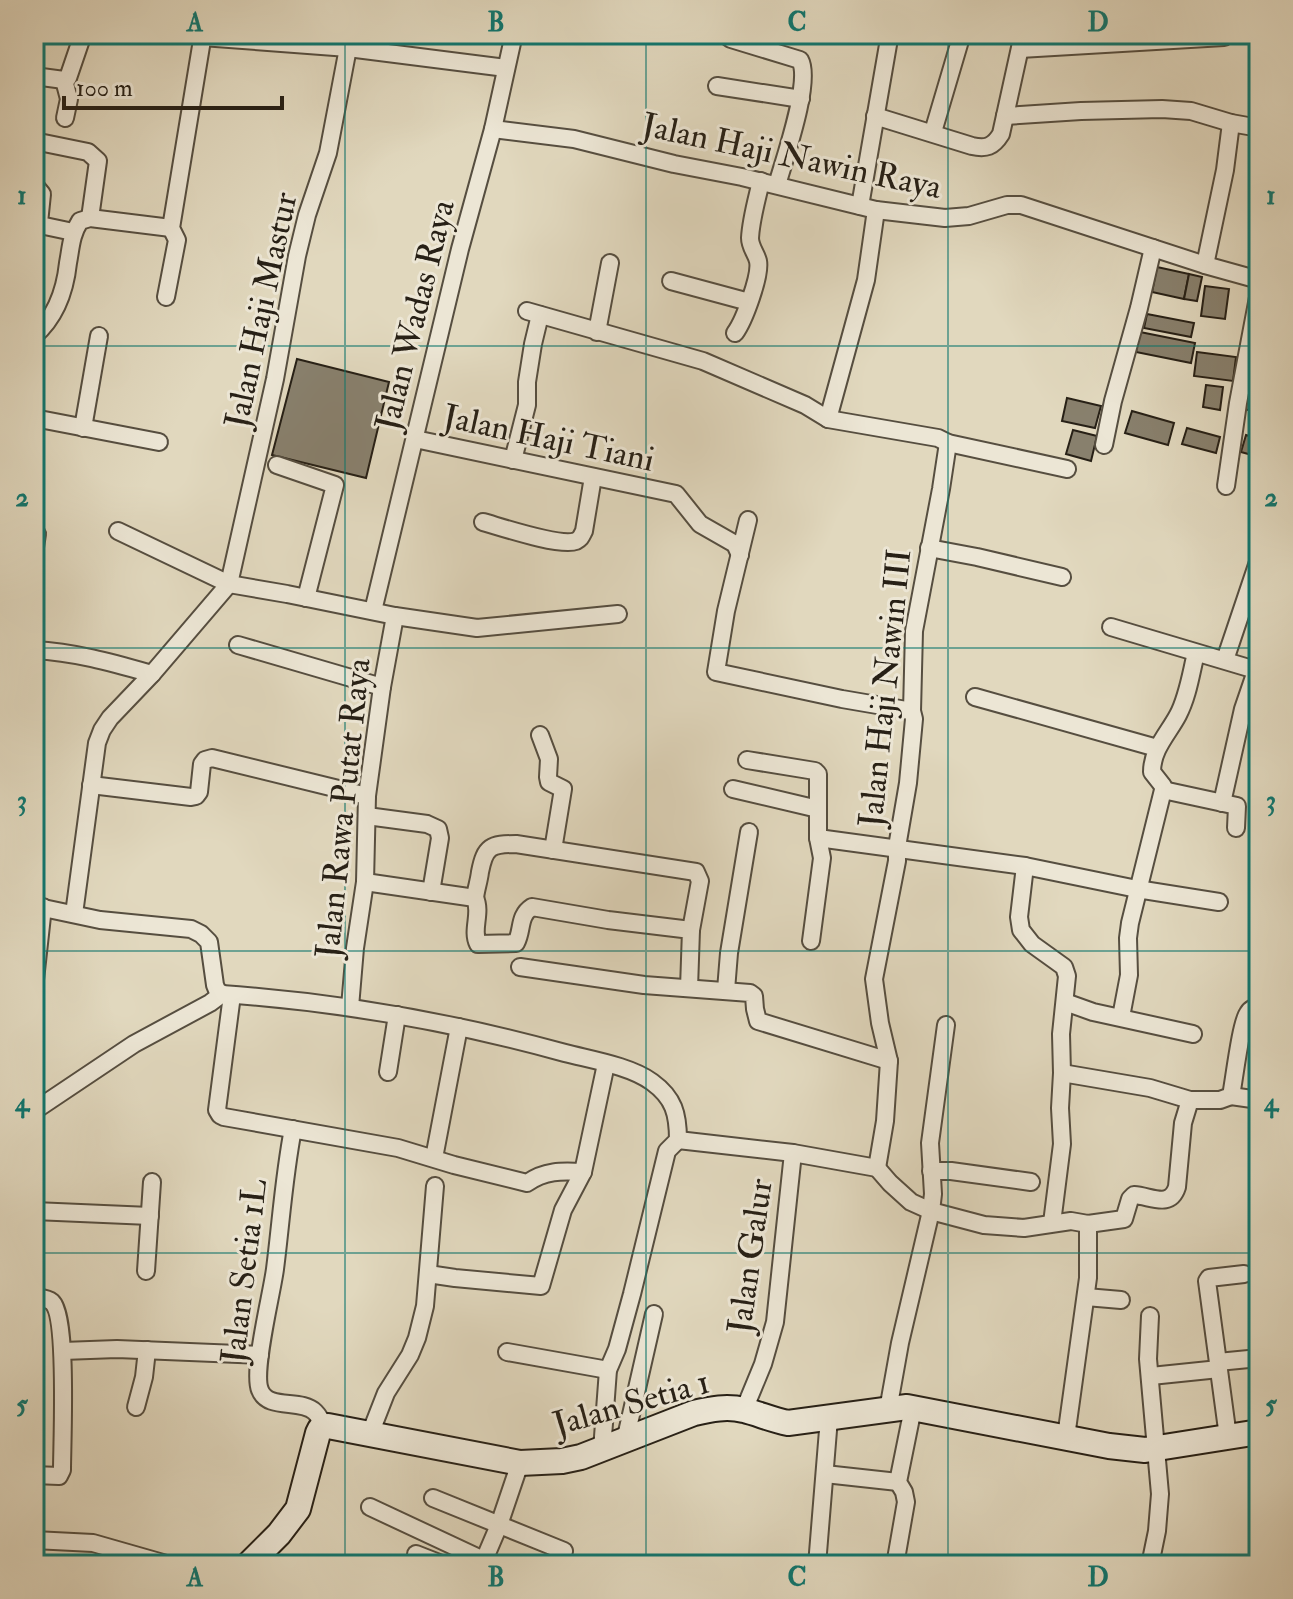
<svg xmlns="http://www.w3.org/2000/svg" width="1293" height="1599" viewBox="0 0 1293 1599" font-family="'IM FELL Double Pica',serif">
	<rect width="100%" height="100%" fill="#e1d8be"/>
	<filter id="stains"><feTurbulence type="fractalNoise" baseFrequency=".0025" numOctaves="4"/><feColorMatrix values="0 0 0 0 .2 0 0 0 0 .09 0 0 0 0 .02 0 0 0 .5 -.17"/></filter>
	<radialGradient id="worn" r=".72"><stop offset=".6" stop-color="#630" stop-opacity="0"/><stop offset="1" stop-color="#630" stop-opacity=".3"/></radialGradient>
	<!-- building -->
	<g fill="#88806d" stroke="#272016" stroke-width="2">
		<polygon points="1157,267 1189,274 1184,299 1152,292"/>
		<polygon points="1189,274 1202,277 1197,301 1184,299"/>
		<polygon points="1205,286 1229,289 1225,319 1201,316"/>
		<polygon points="1147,314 1194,323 1191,337 1144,328"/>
		<polygon points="1140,332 1195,343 1191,363 1136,352"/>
		<polygon points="1197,352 1236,357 1233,381 1194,376"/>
		<polygon points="297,359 389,382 366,478 272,455"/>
		<polygon points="1254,364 1259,365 1259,385 1251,384"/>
		<polygon points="1206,385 1223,387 1220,410 1203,407"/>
		<polygon points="1247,389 1259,392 1259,412 1243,409"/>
		<polygon points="1067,398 1101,406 1095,428 1062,421"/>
		<polygon points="1132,411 1174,423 1168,445 1125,433"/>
		<polygon points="1187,428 1220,437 1216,453 1182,444"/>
		<polygon points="1073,430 1097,436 1091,461 1066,454"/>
		<polygon points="1246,435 1259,439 1259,457 1241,452"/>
	</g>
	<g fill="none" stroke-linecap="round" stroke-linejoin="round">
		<defs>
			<g id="street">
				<path d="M724,34L731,39L800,60C812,81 784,160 777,185"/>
				<polyline points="202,37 348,48 506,68"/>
				<polyline points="1020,49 1224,37"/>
				<polyline points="34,76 64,80 68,78 83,34"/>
				<polyline points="64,80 69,99 65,118"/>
				<polyline points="717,86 801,99"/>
				<path d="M875,116L972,146C986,149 993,147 1001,134L1023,34"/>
				<polyline points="1005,116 1081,111 1162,109 1191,111 1231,123 1259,128"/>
				<polyline points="493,129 574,139 674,164 742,177 876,210 945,218 969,216 1007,205 1021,205 1205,265 1259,280"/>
				<polyline points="933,132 962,34"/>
				<polyline points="34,141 88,152 98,161 90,218"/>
				<polyline points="34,188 37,188 42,194 39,223 40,225 73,232"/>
				<polyline points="860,206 889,39"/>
				<polyline points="1205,265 1225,170 1231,123"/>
				<polyline points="671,281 749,302"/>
				<polyline points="166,297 177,240 171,228 203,34"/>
				<polyline points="527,311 703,361 805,405 828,419 938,438 948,443 1067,469"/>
				<polyline points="597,332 610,263"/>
				<path d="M735,333C744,321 761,275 758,261C756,253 750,247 750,238C751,219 757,199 761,181"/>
				<path d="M34,336C56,317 65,291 68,263C71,247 71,235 80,221L90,218L171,228"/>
				<polyline points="34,418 159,442"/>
				<polyline points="828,419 866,280 876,210"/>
				<polyline points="83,428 99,336"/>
				<polyline points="415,439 676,494 700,524 735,544 740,555"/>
				<polyline points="1104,445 1113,401 1139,308 1153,248"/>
				<polyline points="513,460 527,405 527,382 533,344 540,315"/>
				<polyline points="277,465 335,485 306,598"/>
				<polyline points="1226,486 1238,403 1259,292"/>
				<polyline points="748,520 726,611 716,672 842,699 912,711"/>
				<path d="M483,522C501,527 560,547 576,541C581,538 581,537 584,531L593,477"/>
				<polyline points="118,531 229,584 287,594 395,616 477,628 618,614"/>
				<polyline points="929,548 977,557 1062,577"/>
				<polyline points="34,554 37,534"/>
				<polyline points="373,611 460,249 493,129 514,34"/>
				<polyline points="1111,627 1259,671"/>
				<polyline points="238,645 382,687"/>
				<path d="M34,650C75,652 113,663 152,674"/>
				<polyline points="1225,660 1259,559"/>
				<polyline points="975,697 1157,748"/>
				<polyline points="540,735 549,759 548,777 549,782 563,789 553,850"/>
				<polyline points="747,760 815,771 818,774 818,838 822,858 811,941"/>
				<polyline points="91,785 191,797 196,796 199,792 202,764 205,760 212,758 367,796"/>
				<polyline points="733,789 818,809"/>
				<path d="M1163,790V786L1152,772C1152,749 1168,734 1178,715C1188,696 1191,673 1196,653"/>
				<polyline points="1163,790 1237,806 1236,828"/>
				<polyline points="1222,803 1243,709 1256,671"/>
				<polyline points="367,816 427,824 438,829 440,838 431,892"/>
				<polyline points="818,838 1025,866 1137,889 1219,902"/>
				<polyline points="1025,866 1019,917 1021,930 1032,944 1064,967 1067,976 1061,1034 1062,1073 1060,1108 1062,1144 1052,1223"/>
				<path d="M365,882L475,898C476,889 479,881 480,872C485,846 491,844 516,844L696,872L700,881L691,930"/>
				<path d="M475,898C482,913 471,930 478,944L516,943C523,930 518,916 532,907L608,920L691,930L689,988"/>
				<polyline points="34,906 100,920 191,929 201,934 209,942 215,985 217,990 222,994"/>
				<polyline points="74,914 97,743 102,730 110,718 152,674 229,584 275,379 297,256 307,215 328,153 348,48"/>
				<polyline points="520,967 644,985 750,993 754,996 755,1009 758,1021 889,1061"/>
				<polyline points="34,989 43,907"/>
				<polyline points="726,990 729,953 749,832"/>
				<path d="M232,995L217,1110L220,1115L224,1117L398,1148L454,1165L527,1183C545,1170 562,1171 583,1172"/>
				<polyline points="1065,1002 1093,1012 1193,1034"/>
				<polyline points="350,1007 355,948 365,882 367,796 382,687 395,616"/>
				<polyline points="1121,1017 1129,975 1128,938 1130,923 1163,790"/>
				<polyline points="388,1072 397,1015"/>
				<path d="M1062,1073L1150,1088L1190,1100H1220L1231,1096C1234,1081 1241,1021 1248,1013C1251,1008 1254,1008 1259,1007"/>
				<polyline points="1231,1096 1259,1100"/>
				<path d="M34,1111L134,1044L210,1003L222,994C338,1002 453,1022 565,1053C592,1060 630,1066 652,1082C674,1098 678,1114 678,1140L667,1151L632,1294L617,1349L608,1370L602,1450"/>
				<path d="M293,1129C284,1175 281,1222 275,1269C272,1293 252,1371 260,1390C268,1411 301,1398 315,1412C318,1415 322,1422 324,1427"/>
				<polyline points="678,1140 793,1153 877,1168"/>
				<polyline points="434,1158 459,1027"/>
				<polyline points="877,1168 885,1121 889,1061 880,1023 874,979 897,861 897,847 908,783 914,719 912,711 914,631 941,489 948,443"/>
				<path d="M877,1168L890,1183L911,1202L931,1211L984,1225L1024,1228L1071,1221L1088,1224L1124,1219L1130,1199L1134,1195C1151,1196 1170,1209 1177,1187L1183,1123L1190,1100"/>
				<polyline points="931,1171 951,1171 1031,1182"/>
				<polyline points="34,1211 150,1216"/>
				<polyline points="146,1271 152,1182"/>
				<polyline points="428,1274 455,1278 541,1286 563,1210 583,1172 606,1064"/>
				<path d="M34,1297C40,1298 47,1298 52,1302C68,1317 62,1443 62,1470L59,1476L34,1475"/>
				<polyline points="1086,1297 1121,1300"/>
				<polyline points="63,1351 117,1349 260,1355"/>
				<polyline points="507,1352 608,1370"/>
				<polyline points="1218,1362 1259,1358"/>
				<polyline points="1151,1376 1219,1369"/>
				<polyline points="136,1407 144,1377 147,1350"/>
				<polyline points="744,1410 763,1364 775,1322 793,1153"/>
				<polyline points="888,1410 900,1343 931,1211 933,1194 930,1143 946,1025"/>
				<polyline points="370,1434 386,1393 410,1355 417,1338 425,1306 435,1186"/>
				<polyline points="1066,1437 1088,1278 1088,1224"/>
				<polyline points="1228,1437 1207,1281 1209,1278 1244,1274"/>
				<polyline points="625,1441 654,1314"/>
				<polyline points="825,1474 898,1482"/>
				<polyline points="433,1498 564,1551 557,1565"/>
				<polyline points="370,1507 494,1565"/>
				<polyline points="34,1540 93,1543 170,1565"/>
				<polyline points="416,1554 444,1565"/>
				<polyline points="482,1565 499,1525 520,1463"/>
				<polyline points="817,1565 829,1418"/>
				<polyline points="895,1565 906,1502 904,1492 898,1482 913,1408"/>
				<polyline points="1150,1565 1157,1531 1160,1494 1148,1359 1150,1316"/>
			</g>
			<path id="secondary" d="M248,1565L279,1534L298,1509L318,1433L320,1429L328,1426L520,1463L562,1461L581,1457L694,1413C711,1409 727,1406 744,1410C759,1414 773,1420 788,1423L907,1407L1109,1446L1145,1450L1259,1432"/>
		</defs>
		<!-- street casing -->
		<use href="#street" stroke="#564e40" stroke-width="20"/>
		<!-- secondary casing -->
		<use href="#secondary" stroke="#272016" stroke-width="28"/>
		<!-- street -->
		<use href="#street" stroke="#ece6d5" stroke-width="16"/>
		<!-- secondary -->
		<use href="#secondary" stroke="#ece6d5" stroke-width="24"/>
	</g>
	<!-- grid -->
	<path fill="none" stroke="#0f766e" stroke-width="2" stroke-opacity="0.55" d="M345,34V1565M646,34V1565M948,34V1565M34,346H1259M34,648H1259M34,951H1259M34,1253H1259"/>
	<g text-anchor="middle" stroke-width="6" stroke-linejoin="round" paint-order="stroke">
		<!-- street labels -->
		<g font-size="34" fill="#272016" stroke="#ece6d5">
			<text transform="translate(792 155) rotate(12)" y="12">Jalan Haji Nawin Raya</text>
			<text transform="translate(260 310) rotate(-78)" y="12">Jalan Haji Mastur</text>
			<text transform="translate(414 315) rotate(-76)" y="12">Jalan Wadas Raya</text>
			<text transform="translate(549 437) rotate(12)" y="12">Jalan Haji Tiani</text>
			<text transform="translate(884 688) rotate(-84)" y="12">Jalan Haji Nawin III</text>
			<text transform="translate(342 808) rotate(-84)" y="12">Jalan Rawa Putat Raya</text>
			<text transform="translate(749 1256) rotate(-82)" y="12">Jalan Galur</text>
			<text transform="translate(243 1271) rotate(-83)" y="12">Jalan Setia 1L</text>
			<text transform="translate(631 1402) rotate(-16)" y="12">Jalan Setia 1</text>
		</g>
	</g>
	<!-- margin -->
	<rect width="1293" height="1599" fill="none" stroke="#e1d8be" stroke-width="88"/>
	<!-- scale -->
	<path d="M64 96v12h218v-12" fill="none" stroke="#272016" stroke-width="4"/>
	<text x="76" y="96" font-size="24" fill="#272016" stroke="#ece6d5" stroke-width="6" paint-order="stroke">100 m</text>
	<rect x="44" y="44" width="1205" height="1511" fill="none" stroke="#0f766e" stroke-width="3"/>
	<g font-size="26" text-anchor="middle" font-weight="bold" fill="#0f766e">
		<text x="195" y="31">A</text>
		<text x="496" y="31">B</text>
		<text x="797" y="31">C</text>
		<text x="1098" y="31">D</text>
		<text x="22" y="204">1</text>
		<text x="1271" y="204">1</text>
		<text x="22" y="506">2</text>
		<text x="1271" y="506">2</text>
		<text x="22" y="809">3</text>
		<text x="1271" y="809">3</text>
		<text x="22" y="1111">4</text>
		<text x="1271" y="1111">4</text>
		<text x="22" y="1413">5</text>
		<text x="1271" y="1413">5</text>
		<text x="195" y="1586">A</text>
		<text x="496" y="1586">B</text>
		<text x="797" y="1586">C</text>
		<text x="1098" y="1586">D</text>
	</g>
	<rect width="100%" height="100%" filter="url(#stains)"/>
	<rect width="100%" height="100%" fill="url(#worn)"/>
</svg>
